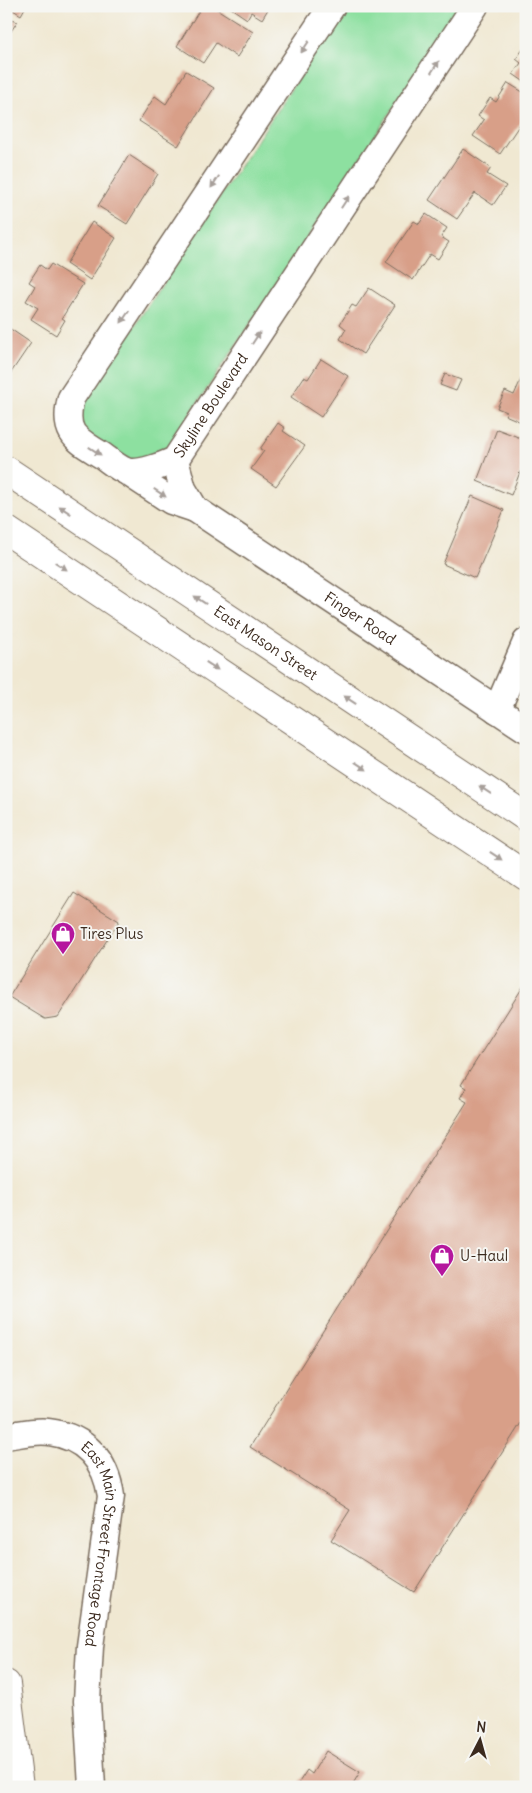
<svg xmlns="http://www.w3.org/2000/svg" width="532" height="1793" viewBox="0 0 532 1793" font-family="Delius,sans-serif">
	<rect width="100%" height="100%" fill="#f6f6f2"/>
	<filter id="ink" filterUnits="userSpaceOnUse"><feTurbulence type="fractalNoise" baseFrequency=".02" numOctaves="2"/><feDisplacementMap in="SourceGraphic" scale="10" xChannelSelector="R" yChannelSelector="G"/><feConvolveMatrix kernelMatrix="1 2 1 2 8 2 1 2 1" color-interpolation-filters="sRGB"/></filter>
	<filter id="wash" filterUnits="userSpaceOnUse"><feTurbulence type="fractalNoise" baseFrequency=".0096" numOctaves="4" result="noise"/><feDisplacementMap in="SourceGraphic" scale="20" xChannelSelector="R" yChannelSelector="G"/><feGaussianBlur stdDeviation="1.12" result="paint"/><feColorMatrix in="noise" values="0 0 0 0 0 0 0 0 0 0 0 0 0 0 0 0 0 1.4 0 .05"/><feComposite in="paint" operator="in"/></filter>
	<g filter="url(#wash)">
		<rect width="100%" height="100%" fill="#f0e8d2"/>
		<!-- green -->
		<polygon fill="#8de0a0" stroke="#64855f" points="346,6 461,6 169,446 164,452 156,458 127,461 83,433 79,414 83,404"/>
		<g id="blocks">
			<!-- building -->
			<g fill="#d89f88">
				<polygon points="6,6 26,6 21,15 13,10 9,17 17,22 6,39"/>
				<polygon points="202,6 212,6 253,32 237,57 216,43 203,63 177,46"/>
				<polygon points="228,6 270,6 262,19 251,12 247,19"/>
				<polygon points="526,45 526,83 513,74 521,63 516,59"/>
				<polygon points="186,71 214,88 178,146 139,121 155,96 166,104"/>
				<polygon points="508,83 526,94 526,115 500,154 473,136 484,120 478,116 490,98 496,102"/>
				<polygon points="463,149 491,168 487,174 506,186 493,205 475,193 457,219 429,200"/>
				<polygon points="129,155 158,174 127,224 98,206"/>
				<polygon points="426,214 447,228 441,237 449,242 438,259 430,254 413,280 386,262 414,221 419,224"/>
				<polygon points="92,222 116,238 90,280 66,264"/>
				<polygon points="51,264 83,284 62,318 65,320 56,335 31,319 38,308 26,301 35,286 29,282 40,265 47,270"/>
				<polygon points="369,288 395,305 363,354 340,339 346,329 340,324 352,305 356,307"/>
				<polygon points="6,326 31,343 6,380"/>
				<polygon points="321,359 348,376 321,417 291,397 304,377 308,379"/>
				<polygon points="526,368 526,424 505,415 507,412 497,408 505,391 514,395"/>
				<polygon points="445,374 461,380 456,391 440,385"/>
				<polygon points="278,423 285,428 283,431 305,446 276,486 251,469 264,451 260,449"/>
				<polygon points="497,429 526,440 526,457 511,495 477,481"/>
				<polygon points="472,496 504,510 475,578 443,564"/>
				<polygon points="74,893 119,921 58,1017 45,1019 9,997"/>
				<polygon points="526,982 526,1415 414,1592 331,1540 350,1510 250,1447 467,1102 460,1098 466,1088 461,1085"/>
				<polygon points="326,1751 360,1772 351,1787 296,1787 307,1770 312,1774"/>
			</g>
		</g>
	</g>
	<g filter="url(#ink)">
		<use href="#blocks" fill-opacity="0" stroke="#7a6c5d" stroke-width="1"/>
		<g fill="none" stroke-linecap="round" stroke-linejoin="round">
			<defs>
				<g id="street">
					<path id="s1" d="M332,6L71,398C62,434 76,439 103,456C110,461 118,468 126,471C138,475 164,465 175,460L475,6"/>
					<polyline points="175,460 183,489 195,509"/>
					<path id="s2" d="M127,472L171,501L195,509L526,729"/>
					<polyline points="497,710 526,642"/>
					<path id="s3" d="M6,1436C20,1434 35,1430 49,1432C86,1437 106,1461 111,1496L90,1646L87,1701L92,1787"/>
				</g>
				<g id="secondary">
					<path id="s4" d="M6,470L526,817"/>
					<polyline points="6,530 526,876"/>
				</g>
				<polyline id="primary" points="6,1684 19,1787"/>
			</defs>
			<!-- street casing -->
			<use href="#street" stroke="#7a6c5d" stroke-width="29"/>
			<!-- secondary casing -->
			<use href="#secondary" stroke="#7a6c5d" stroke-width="30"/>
			<!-- primary casing -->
			<use href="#primary" stroke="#7a6c5d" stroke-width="30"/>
			<!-- street -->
			<use href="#street" stroke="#fff" stroke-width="26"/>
			<!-- secondary -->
			<use href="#secondary" stroke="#fff" stroke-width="28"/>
			<!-- primary -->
			<use href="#primary" stroke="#fff" stroke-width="28"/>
		</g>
		<!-- one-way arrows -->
		<defs><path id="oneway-solid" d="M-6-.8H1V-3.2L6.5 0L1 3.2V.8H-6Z" transform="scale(1.25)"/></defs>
		<g fill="#a79f9a">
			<use href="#oneway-solid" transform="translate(305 47) rotate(124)"/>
			<use href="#oneway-solid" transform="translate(435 67) rotate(-57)"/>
			<use href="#oneway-solid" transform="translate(215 182) rotate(124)"/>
			<use href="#oneway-solid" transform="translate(345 202) rotate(-57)"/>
			<use href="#oneway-solid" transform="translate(125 317) rotate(124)"/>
			<use href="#oneway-solid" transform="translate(256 338) rotate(-57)"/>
			<use href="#oneway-solid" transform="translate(95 451) rotate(33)"/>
			<use href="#oneway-solid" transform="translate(160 493) rotate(33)"/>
			<use href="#oneway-solid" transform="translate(65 510) rotate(-146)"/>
			<use href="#oneway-solid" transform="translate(61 566) rotate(33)"/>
			<use href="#oneway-solid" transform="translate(200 600) rotate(-146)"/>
			<use href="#oneway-solid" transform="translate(212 666) rotate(33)"/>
			<use href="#oneway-solid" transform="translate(350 700) rotate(-146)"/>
			<use href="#oneway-solid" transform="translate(361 766) rotate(34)"/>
			<use href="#oneway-solid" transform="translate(485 790) rotate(-146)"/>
			<use href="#oneway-solid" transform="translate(496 856) rotate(34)"/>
		</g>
	</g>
	<!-- icons -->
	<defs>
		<symbol id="shop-pin" viewBox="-11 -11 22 30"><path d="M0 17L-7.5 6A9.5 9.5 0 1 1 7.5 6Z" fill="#b5179e" stroke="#f6f6f2"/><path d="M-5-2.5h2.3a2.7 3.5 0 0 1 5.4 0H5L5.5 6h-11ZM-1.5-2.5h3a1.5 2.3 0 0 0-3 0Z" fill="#fff"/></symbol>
	</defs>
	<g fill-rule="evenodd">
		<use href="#shop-pin" x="49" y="920" width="28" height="38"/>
		<use href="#shop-pin" x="428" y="1242" width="28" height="38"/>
	</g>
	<g text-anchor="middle" stroke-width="4" stroke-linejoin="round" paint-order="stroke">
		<!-- street labels -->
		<g font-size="15" fill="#3b2a1e" stroke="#f6f6f2">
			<text dy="5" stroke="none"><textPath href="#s1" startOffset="689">Skyline Boulevard</textPath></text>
			<text dy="5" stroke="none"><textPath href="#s2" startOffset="276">Finger Road</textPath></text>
			<text dy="5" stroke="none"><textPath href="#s4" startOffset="312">East Mason Street</textPath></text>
			<text dy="5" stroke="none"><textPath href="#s3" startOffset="186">East Main Street Frontage Road</textPath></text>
		</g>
		<!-- poi labels -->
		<g font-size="15" fill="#3b2a1e" stroke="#f6f6f2" text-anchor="start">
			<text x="80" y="939">Tires Plus</text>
			<text x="460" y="1261">U-Haul</text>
		</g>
	</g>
	<!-- margin -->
	<rect width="532" height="1793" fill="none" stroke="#f6f6f2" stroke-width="25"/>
	<!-- north arrow -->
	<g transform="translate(480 1740) rotate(6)" stroke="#f6f6f2" stroke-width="4" paint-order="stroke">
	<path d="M0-4L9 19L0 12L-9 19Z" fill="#3b2a1e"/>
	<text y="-8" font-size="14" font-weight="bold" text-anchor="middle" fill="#3b2a1e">N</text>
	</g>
</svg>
